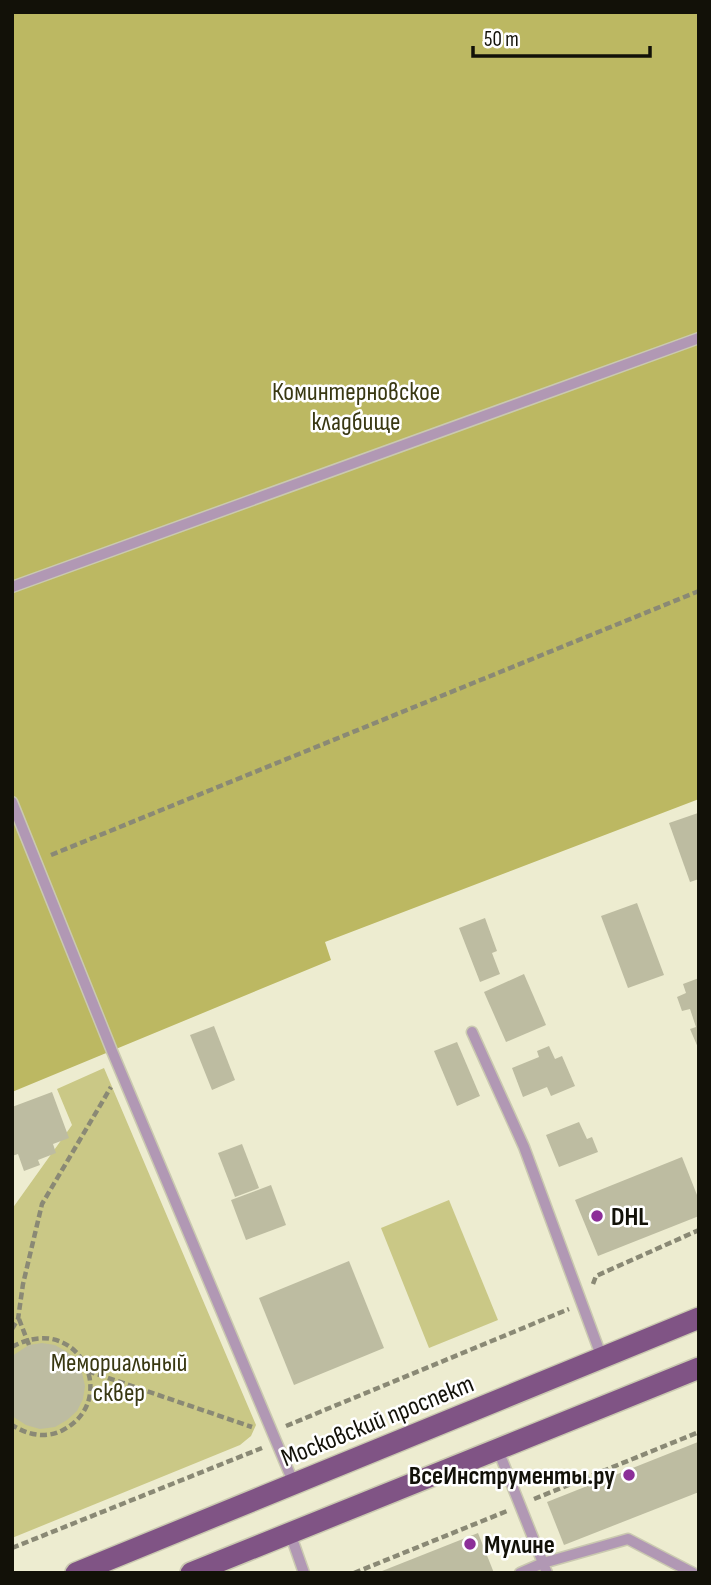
<svg xmlns="http://www.w3.org/2000/svg" width="711" height="1585" viewBox="0 0 711 1585" font-family="'Sofia Sans Condensed',sans-serif">
	<rect width="100%" height="100%" fill="#edecd0"/>
	<!-- green -->
	<g fill="#cac886">
		<polygon points="104,1068 256,1425 251,1436 240,1445 12,1538 12,1209 72,1125 57,1089"/>
		<polygon points="449,1200 498,1320 429,1348 381,1228"/>
	</g>
	<!-- forest -->
	<polygon fill="#bcb862" points="12,12 699,12 699,799 325,942 331,960 12,1092"/>
	<!-- building -->
	<g fill="#bdbca1">
		<polygon points="698,813 699,879 690,882 669,823"/>
		<polygon points="637,903 664,975 628,988 601,916"/>
		<polygon points="485,918 497,951 492,953 500,974 480,982 459,928"/>
		<polygon points="524,974 546,1025 506,1042 484,992"/>
		<polygon points="699,978 699,1050 690,1029 696,1027 690,1009 682,1011 677,997 686,993 683,984"/>
		<polygon points="214,1026 235,1080 212,1090 190,1035"/>
		<polygon points="457,1042 480,1096 457,1106 434,1051"/>
		<polygon points="549,1046 555,1059 562,1056 575,1086 551,1096 547,1087 523,1097 512,1068 539,1057 537,1051"/>
		<polygon points="52,1092 69,1138 53,1144 56,1153 38,1160 40,1165 24,1171 18,1154 12,1156 12,1107"/>
		<polygon points="579,1122 587,1139 592,1137 598,1152 559,1167 546,1135"/>
		<polygon points="242,1144 259,1188 235,1197 218,1153"/>
		<polygon points="682,1157 699,1200 699,1216 598,1256 575,1200"/>
		<polygon points="271,1185 286,1225 246,1240 231,1200"/>
		<polygon points="349,1261 384,1348 294,1385 259,1298"/>
		<polygon points="42,1343 55,1345 67,1352 77,1361 82,1373 85,1386 83,1399 77,1411 67,1420 55,1427 40,1429 26,1425 12,1416 12,1356 29,1345"/>
		<polygon points="698,1442 699,1492 564,1545 547,1502"/>
		<polygon points="478,1533 494,1573 377,1573"/>
	</g>
	<g fill="none" stroke-linecap="round" stroke-linejoin="round">
		<defs>
			<g id="lane">
				<polyline points="12,587 699,338"/>
				<polyline points="12,802 112,1051 294,1484"/>
				<polyline points="472,1032 524,1147 602,1358"/>
				<polyline points="498,1450 543,1563 520,1573"/>
				<polyline points="290,1533 304,1573"/>
				<polyline points="547,1573 543,1563 628,1539 693,1573"/>
			</g>
			<g id="primary">
				<polyline points="76,1573 699,1318"/>
				<polyline points="191,1573 699,1368"/>
			</g>
		</defs>
		<!-- lane casing -->
		<use href="#lane" stroke="#cac9b0" stroke-width="13"/>
		<!-- primary casing -->
		<use href="#primary" stroke="#cac9b0" stroke-width="24"/>
		<!-- path -->
		<g stroke="#8a8975" stroke-width="4.5" stroke-dasharray="7 3.5" stroke-linecap="butt">
			<polyline points="51,855 699,591"/>
			<polyline points="593,1284 596,1276 699,1230"/>
			<polyline points="19,1319 29,1345"/>
			<polyline points="12,1329 18,1319 23,1284 42,1204 111,1087"/>
			<path d="M12,1347C79,1310 121,1400 63,1430C46,1439 28,1435 12,1425"/>
			<polyline points="88,1371 252,1427"/>
			<polyline points="286,1426 569,1309"/>
			<polyline points="534,1499 699,1432"/>
			<polyline points="12,1548 262,1448"/>
			<polyline points="354,1573 507,1511"/>
		</g>
		<!-- lane -->
		<use href="#lane" stroke="#b198b4" stroke-width="10"/>
		<!-- primary -->
		<use href="#primary" stroke="#805485" stroke-width="21"/>
	</g>
	<!-- markers -->
	<g fill="#8c2e98" stroke="#fff" stroke-width="2.5">
		<circle cx="597" cy="1216" r="7"/>
		<circle cx="629" cy="1475" r="7"/>
		<circle cx="470" cy="1544" r="7"/>
	</g>
	<g text-anchor="middle" stroke-width="5" stroke-linejoin="round" paint-order="stroke">
		<!-- park labels -->
		<g font-size="26" fill="#393812" stroke="#fff">
			<text x="356" y="400">Коминтерновское<tspan x="356" dy="30">кладбище</tspan></text>
			<text x="119" y="1371">Мемориальный<tspan x="119" dy="30">сквер</tspan></text>
		</g>
		<!-- poi labels -->
		<g font-size="26" font-weight="bold" fill="#121108" stroke="#fff" text-anchor="start">
			<text x="611" y="1225">DHL</text>
			<text x="615" y="1484" text-anchor="end">ВсеИнструменты.ру</text>
			<text x="484" y="1553">Мулине</text>
		</g>
		<!-- street labels -->
		<g font-size="26" fill="#121108" stroke="#fff">
			<text transform="translate(377 1420) rotate(-22)" y="9">Московский проспект</text>
		</g>
	</g>
	<!-- border -->
	<rect width="711" height="1585" fill="none" stroke="#121108" stroke-width="28"/>
	<!-- scale -->
	<path d="M473 46v10h177v-10" fill="none" stroke="#121108" stroke-width="3.5"/>
	<text x="484" y="46" font-size="21" fill="#121108" stroke="#ffffff" stroke-width="5" paint-order="stroke">50 m</text>
</svg>
